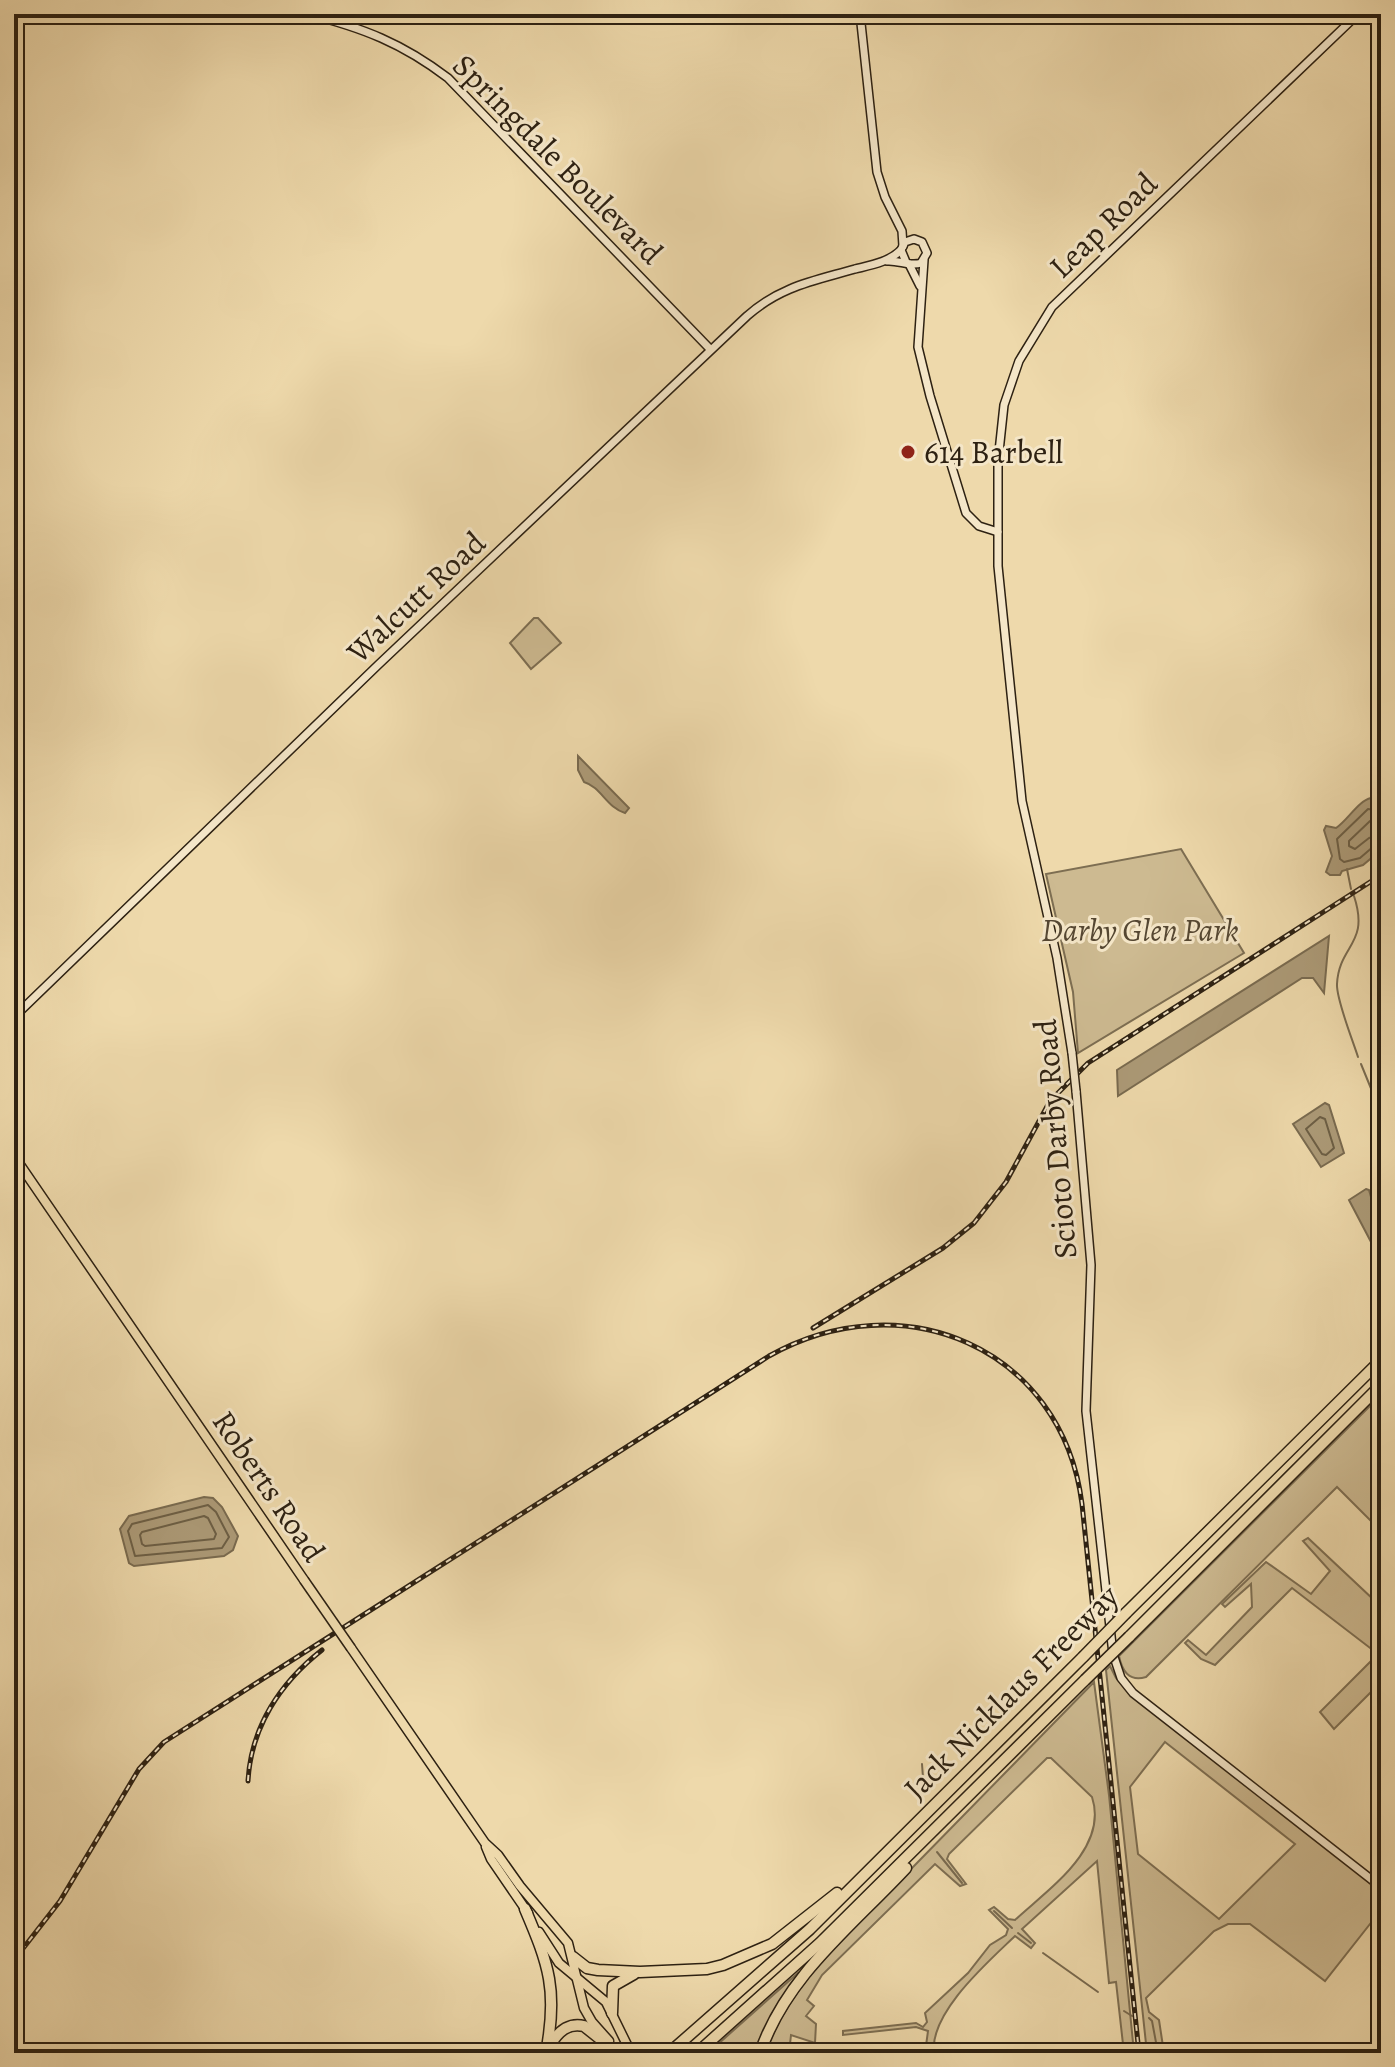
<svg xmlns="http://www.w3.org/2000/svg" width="1395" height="2067" viewBox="0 0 1395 2067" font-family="Alegreya,serif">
	<rect width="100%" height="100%" fill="#eed9ab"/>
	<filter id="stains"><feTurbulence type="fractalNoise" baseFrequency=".0025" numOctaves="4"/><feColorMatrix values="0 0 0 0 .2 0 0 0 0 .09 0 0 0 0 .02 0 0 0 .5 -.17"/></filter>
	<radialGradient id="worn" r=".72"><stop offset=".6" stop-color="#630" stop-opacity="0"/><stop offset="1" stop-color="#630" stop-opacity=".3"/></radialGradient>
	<!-- green -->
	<g fill="#cdba91" stroke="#7d6e52" stroke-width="2" fill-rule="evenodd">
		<polygon points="534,618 538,618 561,643 531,669 510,643"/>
		<polygon points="1181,849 1244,953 1078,1053 1073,992 1046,874"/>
		<path d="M1381,1395V1531L1337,1487L1146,1677C1129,1682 1122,1671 1119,1656Z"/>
		<polygon points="1308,1538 1374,1600 1381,1593 1381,1682 1334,1729 1320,1712 1378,1654 1292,1588 1215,1665 1201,1659 1185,1643 1188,1640 1206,1655 1252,1607 1251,1584 1225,1607 1222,1604 1266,1562 1311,1594 1330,1571 1303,1541"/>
		<path d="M1110,1666L1116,1678L1135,1698L1381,1891V1910L1325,1981L1250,1924H1228L1214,1931L1146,1998L1149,2012L1159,2020L1164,2053H1147L1106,1670ZM1165,1742L1295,1844L1219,1919L1138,1854L1130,1787Z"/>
		<path d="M1094,1682L1109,1795L1134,2053H1124L1116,1982L1109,1983L1097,1861L1022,1929L1035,1943L1031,1948L1015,1936C988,1962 929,2013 934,2053H925L928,2031L916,2027L843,2035V2031L916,2023L923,2027L927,2022L925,2013L968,1973L990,1945L1006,1935L1008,1929L989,1910L994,1907L1008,1919L1015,1920C1047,1890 1109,1849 1092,1797L1051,1758H1047L949,1854L947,1859L966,1884L960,1886L935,1864L822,1975L807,2000L814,2006L806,2016L816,2024L815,2043L791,2035L789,2053H765C793,1977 859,1921 915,1865C975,1804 1034,1743 1094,1682Z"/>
		<polygon points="799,1972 756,2053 708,2053"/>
	</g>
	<!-- water -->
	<g fill="#ac9a77" stroke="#796a4f" stroke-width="2">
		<path d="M578,756L629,808L625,813C607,808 601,787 584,782L578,770Z"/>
		<path d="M1371,798L1381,807V850L1363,865L1342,871L1340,875H1330L1326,872L1332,856L1324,830L1326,826L1336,828C1348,820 1358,801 1371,798Z"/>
		<polygon points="1329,936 1324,993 1313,978 1302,978 1118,1096 1117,1070"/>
		<polygon points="1325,1103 1329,1105 1344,1153 1321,1167 1293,1124"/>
		<polygon points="1366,1189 1369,1190 1381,1232 1381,1261 1349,1200"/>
		<polygon points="204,1497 213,1498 222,1507 238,1536 233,1550 224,1556 134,1566 129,1563 120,1529 129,1516"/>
	</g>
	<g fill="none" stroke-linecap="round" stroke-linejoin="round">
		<!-- shore -->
		<g stroke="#6c5e44" stroke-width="2">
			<polyline points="1381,811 1368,809 1337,839 1340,859 1344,862 1360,858 1374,846 1381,845"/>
			<polyline points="1381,821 1370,821 1349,841 1349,846 1355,849 1369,838 1381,835"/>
			<polygon points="1320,1117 1325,1119 1334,1148 1326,1155 1322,1154 1306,1129"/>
			<polygon points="208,1505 216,1512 229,1537 222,1548 135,1556 128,1531 132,1524"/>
			<polygon points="204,1516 208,1518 216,1534 214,1539 145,1546 142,1544 140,1535 142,1532"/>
		</g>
		<!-- stream -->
		<g stroke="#796a4f" stroke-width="2">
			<polyline points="1347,869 1351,889"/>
			<path d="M1354,896C1370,945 1339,944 1337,984C1336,999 1353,1041 1358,1057"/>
			<polyline points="1361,1064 1381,1113"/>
			<polyline points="922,1764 924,1791"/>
			<polyline points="937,1852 962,1883"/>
			<polyline points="994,1911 1012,1928"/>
			<polyline points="1018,1933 1031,1943"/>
			<polyline points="1043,1953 1098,1992"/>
			<polyline points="1124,2011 1132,2016"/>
			<polyline points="1149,2018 1152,2021 1158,2053"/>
		</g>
		<defs>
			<g id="secondary">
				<path d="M308,14C363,28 402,43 448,78L710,349"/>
				<polyline points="860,14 877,172 885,197 902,231 903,246"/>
				<polyline points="924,260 918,347 930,396 966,513 979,526 998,532"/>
				<path d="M887,261C899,260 910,267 921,263L927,253L922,242L914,239L905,242L901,250L906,262"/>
				<polyline points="909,264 920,286"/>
				<path d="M14,1017L378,665L747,316C781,286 814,281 855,269C871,265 889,262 901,250"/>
				<polyline points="1072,1053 1057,958 1022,801 998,566 998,461 1004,405 1019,361 1052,307 1358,14"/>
				<polyline points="1076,1091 1091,1265 1086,1411 1113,1654 1121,1678 1133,1693 1381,1887"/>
			</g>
			<g id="primary">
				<polyline points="14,1156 304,1580"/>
				<polyline points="351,1648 485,1843 498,1855 520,1886 568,1943 584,2008 592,2022 609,2041"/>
				<polyline points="486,1847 491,1859 528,1913"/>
				<polyline points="539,1932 559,1963 606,2002 631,2053"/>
			</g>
			<g id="highway">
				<polyline points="1126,1613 1381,1360"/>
				<polyline points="1129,1637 1381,1385"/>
				<path d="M525,1909C549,1965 558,1991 546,2053"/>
				<polyline points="573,1957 587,1968 598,1970 640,1972 707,1969 723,1965 772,1944 837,1893"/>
				<polyline points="612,2013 613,1986 634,1974"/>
				<path d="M550,2045C558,2032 568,2022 584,2026L618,2053"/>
				<polyline points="669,2053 810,1929 1083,1657"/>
				<polyline points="697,2053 820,1943 1085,1680"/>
				<path d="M760,2053C786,1976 852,1926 906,1868"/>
			</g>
		</defs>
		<!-- secondary casing -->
		<use href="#secondary" stroke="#2d2112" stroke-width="10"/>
		<!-- primary casing -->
		<use href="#primary" stroke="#2d2112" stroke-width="11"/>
		<!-- highway casing -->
		<use href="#highway" stroke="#2d2112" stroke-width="13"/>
		<!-- secondary -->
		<use href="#secondary" stroke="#f4e6c8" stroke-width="7"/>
		<!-- primary -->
		<use href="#primary" stroke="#eed9ab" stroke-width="8"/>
		<!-- highway -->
		<use href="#highway" stroke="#eed9ab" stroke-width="10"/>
		<defs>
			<g id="rail">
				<polyline points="813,1328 943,1248 974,1223 1006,1182 1050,1101 1088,1063 1381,875"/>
				<path d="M248,1781C251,1727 280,1683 322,1650"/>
				<path d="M14,1960L60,1901L139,1769L164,1742L769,1356C902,1281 1062,1347 1082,1504L1139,2053"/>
			</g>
		</defs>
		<!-- rail casing -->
		<use href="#rail" stroke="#2d2112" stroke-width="5"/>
		<!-- rail -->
		<use href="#rail" stroke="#f4e6c8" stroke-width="2" stroke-dasharray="6" stroke-linecap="butt"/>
		<defs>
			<polyline id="secondary-bridge" points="1072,1053 1076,1091"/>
			<polyline id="primary-bridge" points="304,1580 351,1648"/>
			<g id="highway-bridge">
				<polyline points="1083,1657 1126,1613"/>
				<polyline points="1085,1680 1129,1637"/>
			</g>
		</defs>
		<!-- secondary-bridge casing -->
		<use href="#secondary-bridge" stroke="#2d2112" stroke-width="10" stroke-linecap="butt"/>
		<!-- primary-bridge casing -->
		<use href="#primary-bridge" stroke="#2d2112" stroke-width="11" stroke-linecap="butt"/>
		<!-- highway-bridge casing -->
		<use href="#highway-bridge" stroke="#2d2112" stroke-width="13" stroke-linecap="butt"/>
		<!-- secondary-bridge -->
		<use href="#secondary-bridge" stroke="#f4e6c8" stroke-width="7"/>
		<!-- primary-bridge -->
		<use href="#primary-bridge" stroke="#eed9ab" stroke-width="8"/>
		<!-- highway-bridge -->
		<use href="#highway-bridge" stroke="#eed9ab" stroke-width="10"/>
	</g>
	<!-- markers -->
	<circle fill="#8f2418" stroke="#f4e6c8" stroke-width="3" cx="908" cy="452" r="8"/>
	<g text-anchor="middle" stroke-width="6" stroke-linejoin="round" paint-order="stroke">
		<!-- street labels -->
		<g font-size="32" fill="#2d2112" stroke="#f4e6c8">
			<text transform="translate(558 159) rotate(45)" y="11">Springdale Boulevard</text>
			<text transform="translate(1103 225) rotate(-44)" y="11">Leap Road</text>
			<text transform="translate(416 597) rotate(-43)" y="11">Walcutt Road</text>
			<text transform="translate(1055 1139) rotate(-95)" y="11">Scioto Darby Road</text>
			<text transform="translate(269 1486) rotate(56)" y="11">Roberts Road</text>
			<text transform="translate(1011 1692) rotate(-45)" y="11">Jack Nicklaus Freeway</text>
		</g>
		<!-- poi labels -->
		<g font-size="32" fill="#2d2112" stroke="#f4e6c8" text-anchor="start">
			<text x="924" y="463">614 Barbell</text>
		</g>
		<!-- park labels -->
		<g font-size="32" font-style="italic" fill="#554732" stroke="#f4e6c8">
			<text x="1140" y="941">Darby Glen Park</text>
		</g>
	</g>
	<!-- margin -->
	<rect width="1395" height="2067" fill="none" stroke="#eed9ab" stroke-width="48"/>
	<rect x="16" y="16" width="1363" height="2035" fill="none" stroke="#2d2112" stroke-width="4"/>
	<rect x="24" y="24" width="1347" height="2019" fill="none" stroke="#2d2112" stroke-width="2"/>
	<rect width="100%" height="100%" filter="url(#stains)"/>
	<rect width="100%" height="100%" fill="url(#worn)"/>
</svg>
